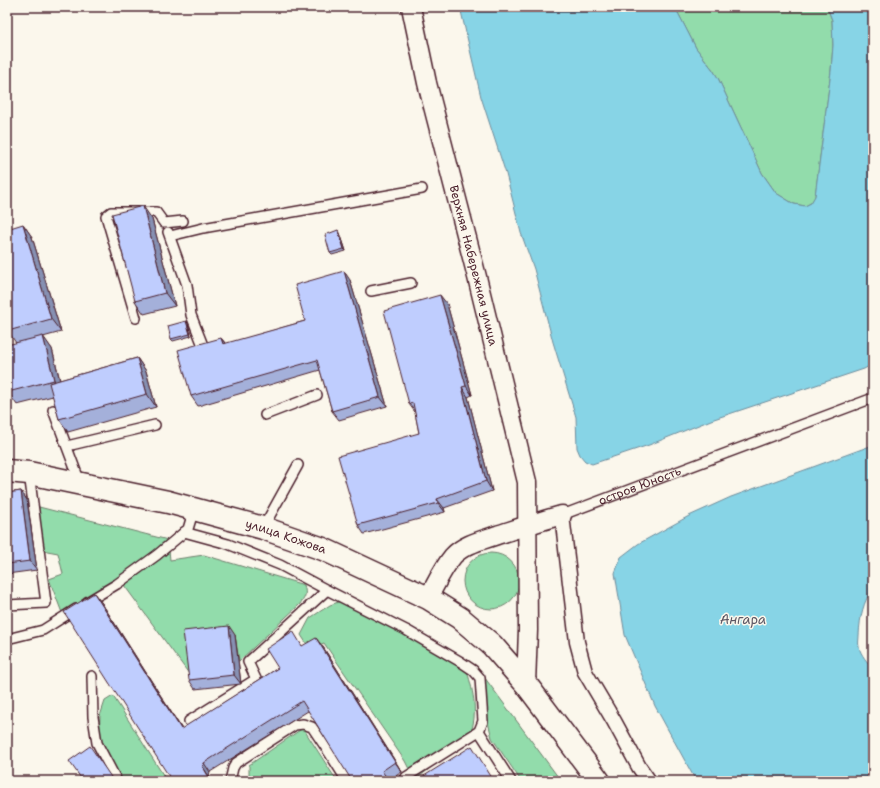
<svg xmlns="http://www.w3.org/2000/svg" width="880" height="788" viewBox="0 0 880 788" font-family="'Shantell Sans',sans-serif">
	<rect width="100%" height="100%" fill="#fbf7ec"/>
	<filter id="ink" filterUnits="userSpaceOnUse"><feTurbulence type="fractalNoise" baseFrequency=".025" numOctaves="2"/><feDisplacementMap in="SourceGraphic" scale="8" xChannelSelector="R" yChannelSelector="G"/><feConvolveMatrix kernelMatrix="1 2 1 2 8 2 1 2 1" color-interpolation-filters="sRGB"/></filter>
	<g filter="url(#ink)">
		<!-- green -->
		<g fill="#92dcab" stroke="#6e7e6b">
			<polygon points="675,7 827,7 832,20 833,45 831,71 815,197 811,203 805,206 794,204 776,193 762,173 718,78 713,70 696,48"/>
			<path d="M39,507L168,540L170,560L204,555L304,585C307,595 305,598 299,605L239,661L235,635L195,682L121,581L64,618L49,579L63,574L58,553L42,550Z"/>
			<circle cx="491" cy="581" r="28"/>
			<path d="M344,600L356,604L467,671C474,694 478,712 470,736L414,781H397L396,779L409,769L405,761L324,643L310,649L301,635L310,618L330,605Z"/>
			<polygon points="479,670 561,781 521,781 492,738 485,710"/>
			<polygon points="113,696 167,781 121,781 99,738 100,716 105,701"/>
			<polygon points="303,728 337,781 249,781 249,765"/>
		</g>
		<!-- water -->
		<g fill="#87d4e6" stroke="#6f8c9b">
			<polygon points="460,7 675,7 696,48 713,70 718,78 762,173 776,193 794,204 805,206 811,203 815,196 831,71 833,45 832,20 827,7 873,7 873,364 864,369 711,420 649,445 592,464 585,461 580,455 577,448 576,417 553,342 534,269 521,233 506,174 481,97"/>
			<path d="M873,445V587C863,603 860,616 859,635C859,639 858,643 859,647C861,655 867,662 873,668V781H696L655,706L625,635L615,573L621,557L638,544L689,516L731,497Z"/>
		</g>
		<g fill="none" stroke-linecap="round" stroke-linejoin="round">
			<defs>
				<g id="service">
					<polyline points="168,232 187,285 191,315 202,343"/>
					<polyline points="170,236 203,228 422,189"/>
					<polyline points="371,291 411,283"/>
					<polyline points="136,318 106,216 111,212 156,212 164,223 183,221"/>
					<polyline points="53,410 80,482"/>
					<polyline points="265,415 317,395"/>
					<polyline points="67,446 155,425"/>
					<path id="s1" d="M562,515L873,398"/>
					<polyline points="263,528 298,465"/>
					<polyline points="184,532 228,544 280,565 327,590 406,630 461,662 473,670 480,678 483,721 479,731 406,777"/>
					<polyline points="87,602 117,584 157,555 188,529 194,509"/>
					<polyline points="7,605 46,603 29,473"/>
					<polyline points="7,639 43,630 76,609"/>
					<polyline points="92,676 93,717 97,743 117,781"/>
					<polyline points="189,721 256,679 248,662 327,590"/>
					<polyline points="479,731 511,781"/>
					<polyline points="230,781 233,768 236,763 295,725 303,724 312,727 330,754 347,781"/>
				</g>
				<polyline id="pedestrian" points="562,515 577,642 585,672 614,721 639,767 649,781"/>
				<g id="minor">
					<path id="s2" d="M411,7L427,83L477,277L527,482L528,630L526,684"/>
					<path d="M428,598C436,584 443,568 453,556C464,544 483,540 497,535C519,528 540,521 562,515"/>
				</g>
				<g id="tertiary">
					<path id="s3" d="M7,471L29,473L168,502L263,528L323,549L428,598L460,618L492,645L526,684L599,781"/>
				</g>
			</defs>
			<!-- service casing -->
			<use href="#service" stroke="#4a1f2b" stroke-width="12"/>
			<!-- pedestrian casing -->
			<use href="#pedestrian" stroke="#4a1f2b" stroke-width="17"/>
			<!-- minor casing -->
			<use href="#minor" stroke="#4a1f2b" stroke-width="21"/>
			<!-- tertiary casing -->
			<use href="#tertiary" stroke="#4a1f2b" stroke-width="25"/>
			<!-- service -->
			<use href="#service" stroke="#fbf7ec" stroke-width="9"/>
			<!-- pedestrian -->
			<use href="#pedestrian" stroke="#fbf7ec" stroke-width="14"/>
			<!-- minor -->
			<use href="#minor" stroke="#fbf7ec" stroke-width="18"/>
			<!-- tertiary -->
			<use href="#tertiary" stroke="#fbf7ec" stroke-width="22"/>
		</g>
		<!-- wall -->
		<g fill="#a4b0da" stroke="#4a1f2b">
			<polygon points="152,219 175,306 144,314 135,301"/>
			<polygon points="23,224 32,237 61,332 43,337 52,349 60,380 137,358 146,371 156,407 68,432 59,419 53,396 17,405 8,392 16,343 8,331"/>
			<polygon points="338,230 340,233 346,251 332,255 330,253"/>
			<polygon points="350,280 387,406 339,420 332,411 320,370 198,406 191,396 221,338 226,344 305,321"/>
			<polygon points="447,304 472,395 468,397 492,491 444,508 445,512 364,534 358,525 419,433 415,412 409,404"/>
			<polygon points="188,323 191,336 173,341 171,339"/>
			<polygon points="21,491 27,500 37,570 7,574 7,493"/>
			<polygon points="101,602 182,729 278,668 303,646 323,647 402,772 389,780 308,711 210,772 209,776"/>
			<polygon points="235,635 241,684 195,689 189,680"/>
		</g>
		<!-- shaded-wall -->
		<g fill="#8690b2" stroke="#4a1f2b">
			<polygon points="143,206 152,219 175,306 165,293"/>
			<polygon points="23,224 32,237 61,332 51,319"/>
			<polygon points="338,230 340,233 346,251 344,249"/>
			<polygon points="344,271 350,280 387,406 380,397"/>
			<polygon points="440,295 447,304 472,395 466,386"/>
			<polygon points="186,321 188,323 191,336 190,334"/>
			<polygon points="43,336 52,349 63,393 54,380"/>
			<polygon points="221,338 228,347 223,344"/>
			<polygon points="137,358 146,371 156,407 147,394"/>
			<polygon points="462,387 468,397 492,491 486,481"/>
			<polygon points="21,491 27,500 37,570 30,561"/>
			<polygon points="437,499 444,508 445,512 438,503"/>
			<polygon points="94,593 101,602 188,739 181,729"/>
			<polygon points="229,626 235,635 241,684 234,675"/>
			<polygon points="316,638 323,647 402,772 395,762"/>
			<polygon points="204,763 210,772 209,776 212,781 203,767"/>
		</g>
		<!-- building -->
		<g fill="#bfcdfe" stroke="#4a1f2b">
			<polygon points="143,206 165,293 135,301 112,214"/>
			<polygon points="23,224 51,319 8,331 7,329 7,229"/>
			<polygon points="338,230 344,249 330,253 325,235"/>
			<polygon points="344,271 380,397 332,411 317,360 191,396 178,350 221,338 223,344 305,321 295,285"/>
			<polygon points="440,295 466,386 462,387 486,481 437,499 438,503 358,525 338,456 419,433 413,403 409,404 384,311"/>
			<polygon points="186,321 190,334 171,339 168,326"/>
			<polygon points="43,336 54,380 8,392 7,388 7,345"/>
			<polygon points="137,358 147,394 59,419 49,383"/>
			<polygon points="21,491 30,561 7,564 7,493"/>
			<polygon points="94,593 181,729 278,668 266,649 293,631 302,646 316,638 395,762 382,771 389,781 352,781 302,701 204,763 203,767 211,781 172,781 64,612"/>
			<polygon points="229,626 234,675 189,680 183,631"/>
			<polygon points="90,746 113,780 111,781 83,781 69,761"/>
			<polygon points="472,746 494,781 416,781"/>
		</g>
	</g>
	<g text-anchor="middle" stroke-width="3" stroke-linejoin="round" paint-order="stroke">
		<!-- street labels -->
		<g font-size="12" fill="#4a1f2b" stroke="#fbf7ec">
			<text dy="4" stroke="none"><textPath href="#s2" startOffset="266">Верхняя Набережная улица</textPath></text>
			<text dy="4" stroke="none"><textPath href="#s1" startOffset="83">остров Юность</textPath></text>
			<text dy="4" stroke="none"><textPath href="#s3" startOffset="287">улица Кожова</textPath></text>
		</g>
		<!-- water labels -->
		<g font-size="13" font-style="italic" fill="#5c5563" stroke="#fbf7ec">
			<text x="743" y="624">Ангара</text>
		</g>
	</g>
	<!-- margin -->
	<rect width="880" height="788" fill="none" stroke="#fbf7ec" stroke-width="24"/>
	<rect x="12" y="12" width="856" height="764" fill="none" stroke="#4a1f2b" stroke-width="1.5" filter="url(#ink)"/>
</svg>
